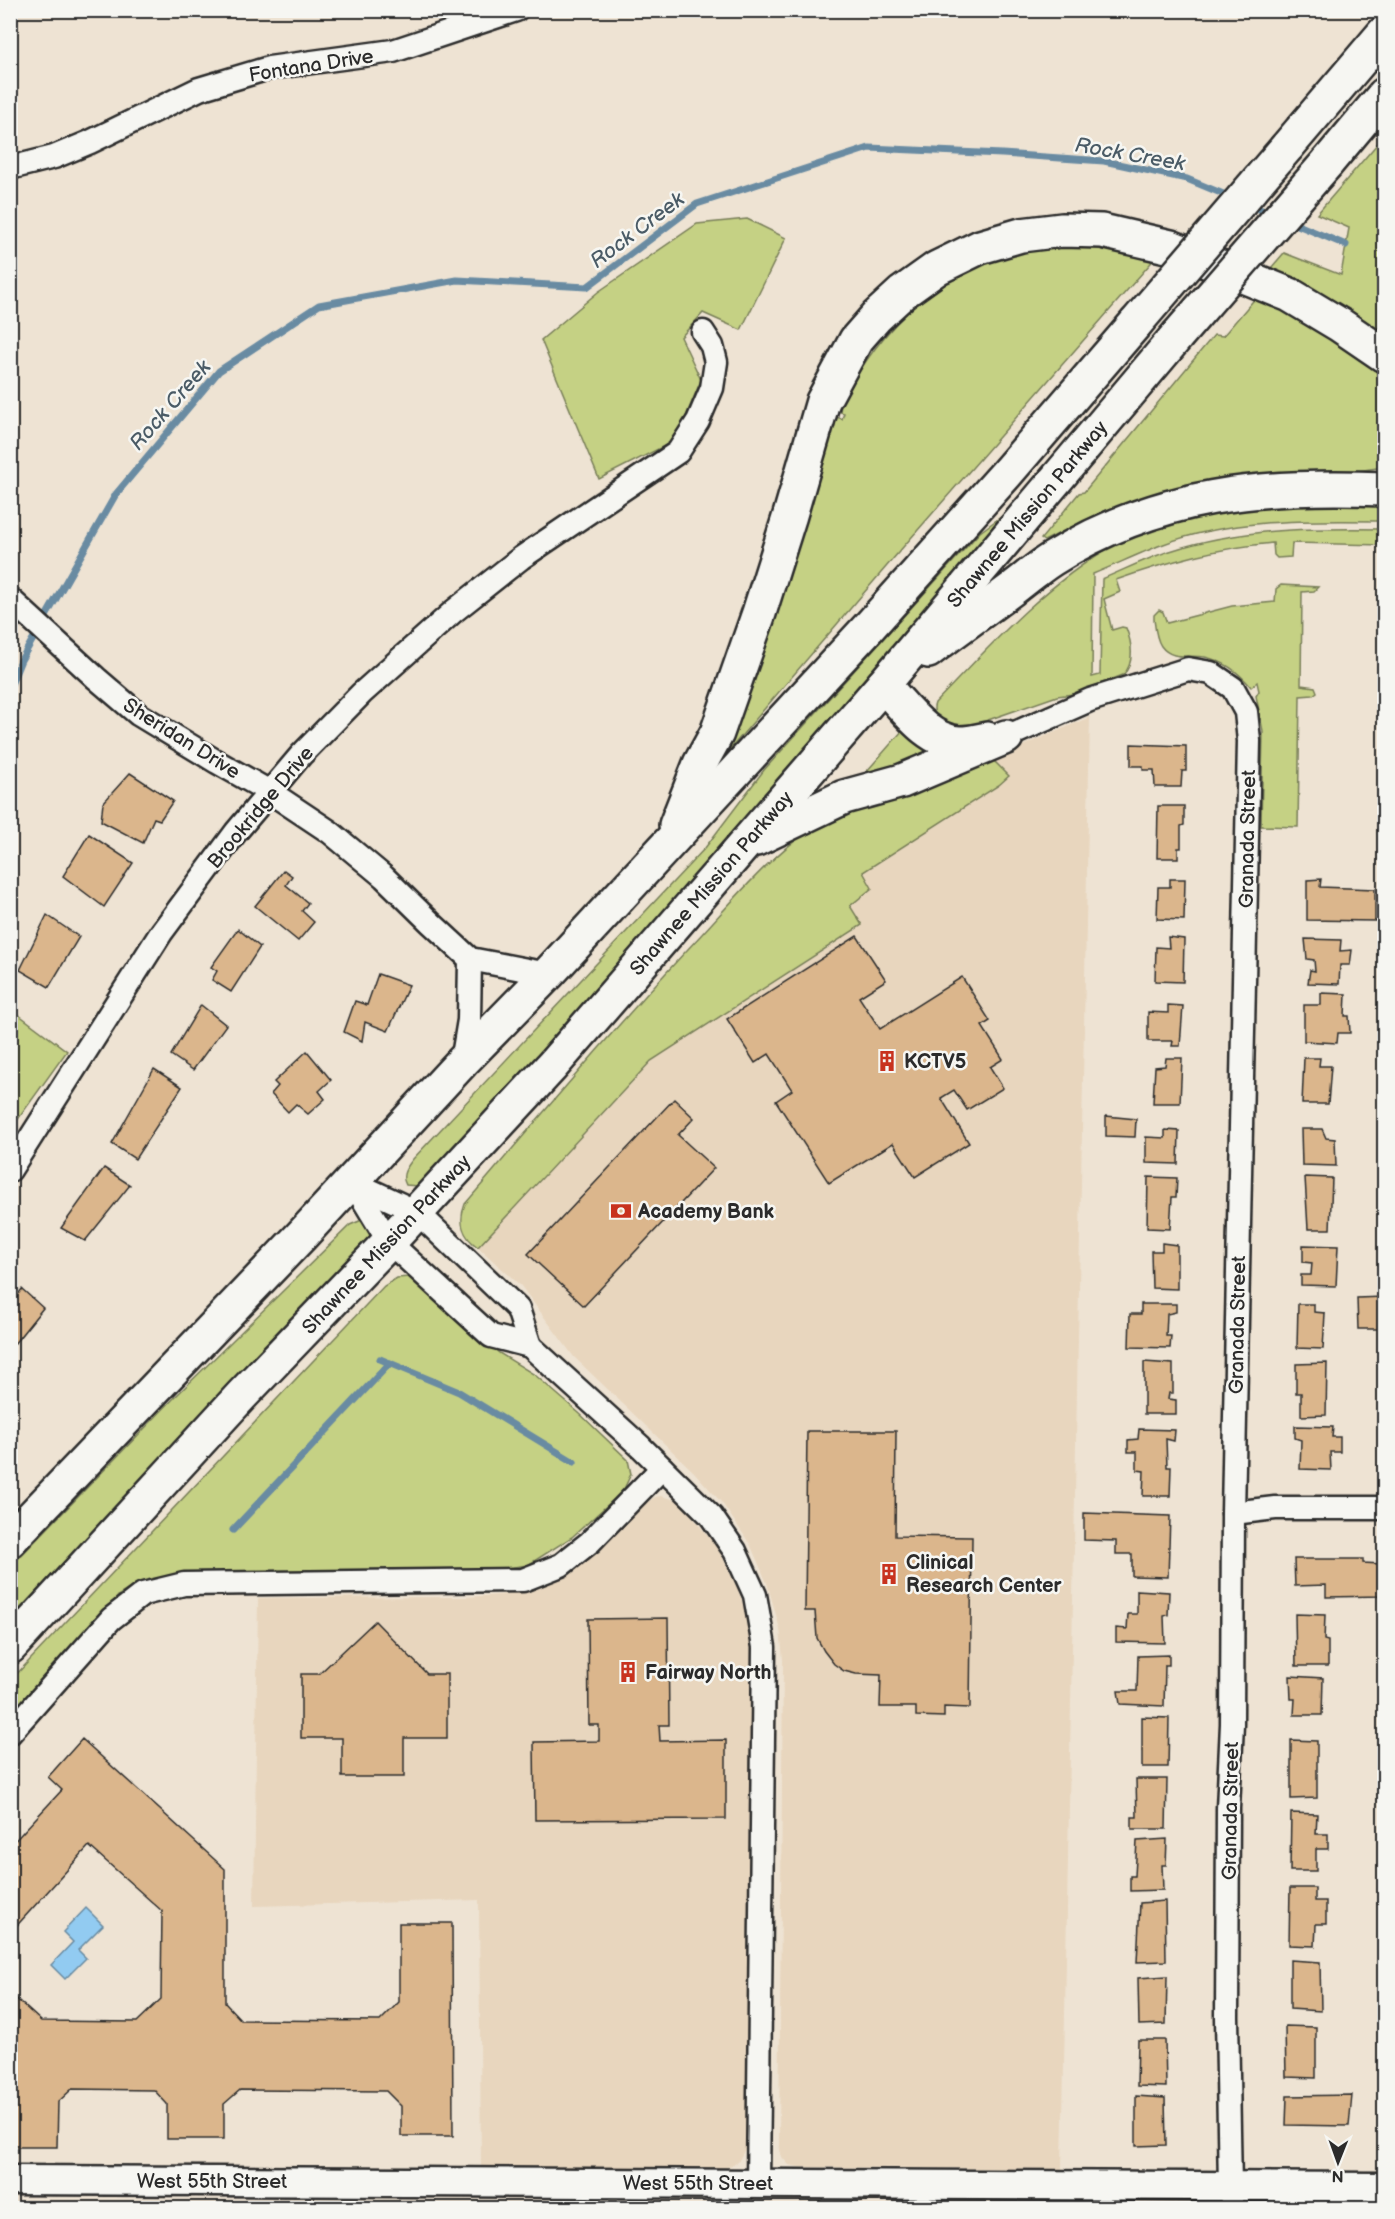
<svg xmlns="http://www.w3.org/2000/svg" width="1395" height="2219" viewBox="0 0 1395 2219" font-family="'Balsamiq Sans',sans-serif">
	<rect width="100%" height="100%" fill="#eee3d3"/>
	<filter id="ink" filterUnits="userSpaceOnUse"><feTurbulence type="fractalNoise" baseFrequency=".0167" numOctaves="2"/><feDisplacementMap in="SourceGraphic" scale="12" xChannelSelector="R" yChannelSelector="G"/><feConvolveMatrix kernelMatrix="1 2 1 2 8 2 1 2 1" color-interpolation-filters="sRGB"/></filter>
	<g filter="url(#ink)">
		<!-- built -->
		<g fill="#e8d6be">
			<polygon points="1090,717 1062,2169 799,2167 789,2165 781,2156 779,2142 783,1660 780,1629 767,1583 750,1544 722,1503 694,1472 574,1357 521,1286 478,1247 651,1061 862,926 849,906 862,872 999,785 1009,777 992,759"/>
			<polygon points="661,1496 676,1500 683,1505 719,1550 738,1590 747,1616 751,1638 753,1659 746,2147 738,2162 724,2169 712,2170 481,2168 479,1900 254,1906 258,1598 465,1597 499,1595 538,1589 555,1581 585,1562 642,1506 655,1497"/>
		</g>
		<!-- green -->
		<g fill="#c5d184" stroke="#787e58" stroke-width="1.5">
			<polygon points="1384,136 1384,334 1325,296 1271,268 1284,253 1341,275 1349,228 1317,214"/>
			<polygon points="747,219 786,238 741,330 703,313 681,337 701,380 676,440 599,479 541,340 598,292 697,224"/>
			<path d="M1073,244L1129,250L1128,255H1133L1135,251L1157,256L904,546L719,762L776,601L833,426L837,417L842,419L844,413L840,412L841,404C882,322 941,270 1031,249C1045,246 1059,246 1073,244Z"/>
			<polygon points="1258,295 1384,371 1384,467 1138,503 1076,525 1044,541 1041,539 1079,493 1084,492 1214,335 1223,336"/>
			<path d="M1288,504H1370L1380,506V514H1384V521C1310,520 1232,518 1161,545C1138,554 1115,565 1093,574L1092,677L1100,675L1102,579C1124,570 1147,558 1170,551C1241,528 1310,528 1384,529V545L1292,543L1291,557L1277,558L1274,555L1273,543C1216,548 1170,561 1116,580L1120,592L1104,599L1112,630L1122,627L1126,628C1132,643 1135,663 1123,675L1074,694L1057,696L965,728L947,727C939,720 931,714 935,703C990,646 1043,586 1112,546C1125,538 1140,534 1154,529C1198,515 1242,509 1288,504Z"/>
			<path d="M1002,516L1006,518L602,986L436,1169L418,1186L406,1185C400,1175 407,1167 413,1159L705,848L764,770L980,532Z"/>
			<path d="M1281,585L1318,587L1314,591L1302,592L1301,685L1315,687L1317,692L1313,695L1300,696L1298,827L1261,826L1263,731L1256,696L1259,691L1257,682L1251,687C1238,671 1224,661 1205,657C1189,654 1172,661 1161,646C1156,639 1155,627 1154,619V615L1159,610L1163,612L1167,623L1232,606L1275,602L1276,589Z"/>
			<polygon points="903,730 934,754 860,779"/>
			<path d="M992,759L1009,776L999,785L863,872L872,888L850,906L862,925L651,1061L478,1247C463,1237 458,1222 465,1204C543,1113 620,1021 702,934C741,892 778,846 829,818Z"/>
			<polygon points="11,1009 67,1051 11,1129"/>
			<polygon points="362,1220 372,1231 368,1241 11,1618 10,1567 175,1397 350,1225"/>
			<polygon points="409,1277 431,1292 499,1353 535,1375 579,1413 628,1460 631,1474 623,1491 572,1537 528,1565 479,1572 187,1572 140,1582 119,1595 11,1718 11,1680 384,1286 397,1278"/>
		</g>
		<!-- water -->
		<polygon fill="#92cbf1" stroke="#698ba2" stroke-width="1.5" points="86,1908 103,1925 78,1950 86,1958 65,1979 51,1965 73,1942 63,1932"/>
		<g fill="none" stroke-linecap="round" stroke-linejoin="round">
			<!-- stream -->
			<g stroke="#698ba2" stroke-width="7">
				<polyline points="1249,205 1272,214"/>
				<polyline points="1288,221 1346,245"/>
				<polyline points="10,687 21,660 116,494 219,371 319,305 457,280 587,287 697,204 869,148 1002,154 1104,161 1187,179 1233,198"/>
				<polyline points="380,1359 459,1392 574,1462"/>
				<polyline points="233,1530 390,1363"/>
			</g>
		</g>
		<!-- building -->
		<g fill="#dbb68c" stroke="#2b2b2b" stroke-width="1.5">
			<polygon points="1131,744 1186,746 1186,771 1182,771 1181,787 1155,787 1154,770 1143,770 1143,766 1131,766"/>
			<polygon points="130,773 173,801 160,820 154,818 143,843 101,821 103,803"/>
			<polygon points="1158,806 1184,806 1184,825 1181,826 1181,848 1178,848 1178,858 1157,858"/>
			<polygon points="89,834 133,863 104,907 63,876"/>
			<polygon points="284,870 292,876 286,885 308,903 302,911 314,922 298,941 255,906"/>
			<polygon points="1170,879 1185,879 1184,920 1157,919 1158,887 1170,887"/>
			<polygon points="1321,879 1320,887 1375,889 1375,921 1307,920 1307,880"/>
			<polygon points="47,915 79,937 49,987 20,970"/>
			<polygon points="238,929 260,947 231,992 212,980 217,971 211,967"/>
			<polygon points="857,936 886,980 859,997 880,1029 962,977 990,1021 982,1026 1003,1059 990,1067 1003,1088 967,1110 954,1090 941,1098 969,1143 915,1177 893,1143 829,1183 776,1101 792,1090 769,1054 755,1063 727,1019"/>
			<polygon points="1168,937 1184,939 1183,982 1155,981 1156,947 1169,948"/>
			<polygon points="1305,939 1341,940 1340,951 1352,950 1350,965 1340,965 1339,984 1308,983 1310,970 1315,971 1314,960 1307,959"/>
			<polygon points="378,974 409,985 388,1031 365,1022 362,1041 344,1032 355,1001 367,1005"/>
			<polygon points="1321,993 1346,994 1345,1016 1349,1016 1350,1033 1338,1033 1337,1043 1304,1041 1304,1005 1321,1005"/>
			<polygon points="201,1005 226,1025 193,1070 171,1055"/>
			<polygon points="1168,1005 1183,1006 1180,1046 1172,1046 1173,1041 1148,1041 1148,1012 1168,1013"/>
			<polygon points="307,1051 331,1080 319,1091 325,1099 308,1114 296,1104 288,1112 271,1094 278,1086 274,1082"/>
			<polygon points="1166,1058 1182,1058 1180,1103 1153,1103 1155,1067 1165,1066"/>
			<polygon points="1304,1058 1320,1058 1319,1066 1331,1066 1328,1104 1302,1104"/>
			<polygon points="154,1069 182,1087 135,1159 112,1144"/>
			<polygon points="674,1099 694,1118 678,1135 714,1168 584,1306 528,1254"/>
			<polygon points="1106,1116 1136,1119 1135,1137 1106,1136"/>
			<polygon points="1301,1129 1322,1129 1326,1138 1335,1139 1336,1166 1302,1165"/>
			<polygon points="1165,1130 1179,1131 1178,1164 1146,1163 1146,1137 1165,1138"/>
			<polygon points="104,1168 130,1185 85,1241 61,1228"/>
			<polygon points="1148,1177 1177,1178 1176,1197 1172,1197 1170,1229 1147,1228"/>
			<polygon points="1305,1177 1332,1178 1330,1229 1308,1229"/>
			<polygon points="1162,1243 1177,1245 1177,1289 1152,1288 1151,1251 1162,1251"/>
			<polygon points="1303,1245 1338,1246 1336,1286 1301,1285 1301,1275 1311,1275 1312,1263 1303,1262"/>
			<polygon points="22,1289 43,1308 10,1349 10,1305"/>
			<polygon points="1384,1297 1384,1329 1358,1329 1357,1298"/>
			<polygon points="1141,1304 1176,1304 1176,1312 1167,1314 1166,1336 1171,1336 1170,1348 1129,1347 1130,1314 1141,1314"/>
			<polygon points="1298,1304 1314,1304 1314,1312 1325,1313 1323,1349 1297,1348"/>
			<polygon points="1144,1362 1173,1364 1173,1393 1169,1393 1168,1399 1176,1400 1176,1414 1144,1414"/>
			<polygon points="1327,1363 1326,1415 1301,1416 1301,1393 1296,1393 1296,1364"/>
			<polygon points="1295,1426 1333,1427 1332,1437 1340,1437 1340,1452 1330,1452 1331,1470 1300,1469 1301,1440 1295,1438"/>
			<polygon points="1139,1429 1175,1430 1174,1441 1166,1439 1167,1467 1171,1467 1170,1496 1143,1496 1144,1471 1137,1470 1137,1452 1128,1452 1128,1440 1138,1439"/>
			<polygon points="807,1431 896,1431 895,1536 972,1537 970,1708 944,1707 944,1717 916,1716 916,1707 880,1707 881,1675 856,1674 844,1671 834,1664 824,1651 817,1638 815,1611 805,1611"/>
			<polygon points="1084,1513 1170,1516 1168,1577 1132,1576 1132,1554 1116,1554 1116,1541 1084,1540"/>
			<polygon points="1294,1559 1363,1559 1363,1563 1381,1564 1382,1596 1326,1597 1326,1585 1295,1586"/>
			<polygon points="1137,1590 1169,1592 1168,1615 1164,1616 1165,1643 1116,1642 1116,1628 1127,1629 1128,1614 1137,1614"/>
			<polygon points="1295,1614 1325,1615 1324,1640 1328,1641 1328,1666 1296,1666"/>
			<polygon points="668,1618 669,1725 659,1725 660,1741 726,1740 726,1819 535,1820 534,1742 599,1741 599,1725 589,1725 588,1619"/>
			<polygon points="375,1621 427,1674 447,1674 447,1738 404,1738 404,1777 342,1777 342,1738 301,1738 301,1674 319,1674"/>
			<polygon points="1169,1655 1169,1665 1165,1665 1164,1706 1120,1704 1118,1691 1137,1691 1138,1656"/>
			<polygon points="1290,1676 1323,1678 1322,1715 1294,1715 1295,1699 1291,1699"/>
			<polygon points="1142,1717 1169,1718 1168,1767 1142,1767"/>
			<polygon points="82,1739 225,1869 225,2003 241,2020 380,2021 399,2002 399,1923 452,1923 453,2136 401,2136 401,2106 386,2091 240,2090 224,2104 224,2139 167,2139 167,2104 154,2090 72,2089 58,2102 57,2147 10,2147 10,1993 41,2021 137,2022 161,1999 162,1911 89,1846 10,1933 10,1846 62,1790 48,1777"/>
			<polygon points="1291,1740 1317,1741 1317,1798 1291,1799"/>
			<polygon points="1136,1779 1167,1779 1166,1829 1132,1829 1132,1817 1137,1817"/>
			<polygon points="1291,1813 1317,1814 1316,1834 1328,1834 1328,1849 1316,1849 1316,1871 1290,1871"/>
			<polygon points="1167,1839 1166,1865 1162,1865 1163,1890 1130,1891 1130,1876 1135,1876 1137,1841"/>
			<polygon points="1290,1888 1315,1888 1315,1901 1326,1901 1326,1924 1316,1924 1315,1946 1289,1945"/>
			<polygon points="1165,1901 1166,1961 1137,1962 1140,1903"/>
			<polygon points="1290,1960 1320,1962 1321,2011 1290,2009"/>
			<polygon points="1167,1976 1166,2024 1139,2025 1138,1978"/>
			<polygon points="1285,2026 1316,2027 1316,2078 1286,2077"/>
			<polygon points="1138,2040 1165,2040 1166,2087 1137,2086"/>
			<polygon points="1352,2095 1349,2126 1286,2125 1287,2096"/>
			<polygon points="1136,2096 1165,2098 1166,2145 1136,2146"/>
		</g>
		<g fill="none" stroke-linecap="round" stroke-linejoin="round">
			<defs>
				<g id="minor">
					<polyline points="10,168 54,157 90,142 199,89 269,68 393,51 516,10"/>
					<polyline points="10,599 96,678 138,714 217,762 270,792 330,832 384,877 430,922 470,959 548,974"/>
					<polyline points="1006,737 1090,700 1188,669 1211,673 1233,688 1246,712 1249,741 1233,1513 1232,1724 1228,1808 1227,2017 1230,2187 1233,2208"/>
					<polyline points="462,1062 469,1020 470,959"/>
					<polyline points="10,1170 161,933 236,832 301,755 362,693 454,611 521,558 678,452 698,421 712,388 716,362 712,346 703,332"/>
					<polyline points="352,1181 389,1242 491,1336 530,1346 641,1447 711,1516 735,1551 755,1595 764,1647 758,2183"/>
					<polyline points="352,1182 417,1212 518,1309 530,1346"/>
					<polyline points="1233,1513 1275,1508 1384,1508"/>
					<polyline points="10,1733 111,1619 143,1594 184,1584 523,1580 561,1565 590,1542 662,1468"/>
				</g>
				<polyline id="tertiary" points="10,2180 1384,2187"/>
				<g id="trunk">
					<polyline points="1287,147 1384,33"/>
					<polyline points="1327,163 1384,95"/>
					<path d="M928,651C956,630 984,610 1012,589C1025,579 1038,568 1052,559C1157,493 1264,484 1384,489"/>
					<path d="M883,685C904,706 926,741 959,743C968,743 978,741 987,739"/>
					<polyline points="676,825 700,764 717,733 759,613 790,515 823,401 856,340 877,316 902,293 937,268 980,247 1021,235 1062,230 1102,231 1171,247 1290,295 1340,325 1384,355"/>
					<polyline points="756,839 844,797 902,781 1006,737"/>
					<polyline points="10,1540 302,1235 462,1062 548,974 868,628 1006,474 1136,323"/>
					<polyline points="10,1647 241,1396 389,1242 552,1066 883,685 1177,336"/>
				</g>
			</defs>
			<!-- minor casing -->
			<use href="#minor" stroke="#2b2b2b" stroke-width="27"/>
			<!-- tertiary casing -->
			<use href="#tertiary" stroke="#2b2b2b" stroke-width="33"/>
			<!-- trunk casing -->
			<use href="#trunk" stroke="#2b2b2b" stroke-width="38"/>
			<!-- minor -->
			<use href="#minor" stroke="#f6f6f2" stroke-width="22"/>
			<!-- tertiary -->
			<use href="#tertiary" stroke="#f6f6f2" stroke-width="28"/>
			<!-- trunk -->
			<use href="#trunk" stroke="#f6f6f2" stroke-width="33"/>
			<defs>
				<g id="trunk-bridge">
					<polyline points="1136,323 1287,147"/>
					<polyline points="1177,336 1327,163"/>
				</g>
			</defs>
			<!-- trunk-bridge casing -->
			<use href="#trunk-bridge" stroke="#2b2b2b" stroke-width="38" stroke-linecap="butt"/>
			<!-- trunk-bridge -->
			<use href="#trunk-bridge" stroke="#f6f6f2" stroke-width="33"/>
		</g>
	</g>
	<!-- icons -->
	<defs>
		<symbol id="building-bare" viewBox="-9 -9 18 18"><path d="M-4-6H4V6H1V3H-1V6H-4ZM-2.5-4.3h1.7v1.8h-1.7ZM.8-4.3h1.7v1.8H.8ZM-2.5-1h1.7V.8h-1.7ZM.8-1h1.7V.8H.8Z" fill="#c8321e" stroke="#f6f6f2" stroke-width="2.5" paint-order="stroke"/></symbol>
		<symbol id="bank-bare" viewBox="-9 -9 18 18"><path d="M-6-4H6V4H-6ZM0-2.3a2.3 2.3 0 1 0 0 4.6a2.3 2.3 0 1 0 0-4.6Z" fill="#c8321e" stroke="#f6f6f2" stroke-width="2.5" paint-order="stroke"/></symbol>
	</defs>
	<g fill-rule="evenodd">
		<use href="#building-bare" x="872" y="1046" width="30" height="30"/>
		<use href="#bank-bare" x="606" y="1196" width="30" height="30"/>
		<use href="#building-bare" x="874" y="1559" width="30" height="30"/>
		<use href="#building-bare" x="613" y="1657" width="30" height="30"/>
	</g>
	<g text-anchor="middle" stroke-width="5" stroke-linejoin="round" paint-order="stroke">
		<!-- street labels -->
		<g font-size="20" fill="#2b2b2b" stroke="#f6f6f2">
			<text transform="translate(311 65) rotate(-9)" y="7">Fontana Drive</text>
			<text transform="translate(1027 514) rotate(-50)" y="7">Shawnee Mission Parkway</text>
			<text transform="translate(182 738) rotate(32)" y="7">Sheridan Drive</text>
			<text transform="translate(260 807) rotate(-50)" y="7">Brookridge Drive</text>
			<text transform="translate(1247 839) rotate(-89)" y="7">Granada Street</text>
			<text transform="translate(711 883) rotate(-49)" y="7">Shawnee Mission Parkway</text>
			<text transform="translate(386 1244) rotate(-47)" y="7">Shawnee Mission Parkway</text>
			<text transform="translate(1237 1325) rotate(-89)" y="7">Granada Street</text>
			<text transform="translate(1230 1811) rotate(-89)" y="7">Granada Street</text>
			<text x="212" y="2188">West 55th Street</text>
			<text x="698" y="2190">West 55th Street</text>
		</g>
		<!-- poi labels -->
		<g font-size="20" font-weight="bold" fill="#2b2b2b" stroke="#f6f6f2" text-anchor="start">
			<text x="904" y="1068">KCTV5</text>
			<text x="638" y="1218">Academy Bank</text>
			<text x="906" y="1569">Clinical<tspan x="906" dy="23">Research Center</tspan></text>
			<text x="645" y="1679">Fairway North</text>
		</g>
		<!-- water labels -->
		<g font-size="21" font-style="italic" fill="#4a5b66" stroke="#f6f6f2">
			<text transform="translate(1130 154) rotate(10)" y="7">Rock Creek</text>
			<text transform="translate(637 230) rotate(-37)" y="7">Rock Creek</text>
			<text transform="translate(170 405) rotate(-49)" y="7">Rock Creek</text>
		</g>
	</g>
	<!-- margin -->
	<rect width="1395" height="2219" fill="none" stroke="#f6f6f2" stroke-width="36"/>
	<rect x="18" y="18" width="1359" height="2183" fill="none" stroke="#2b2b2b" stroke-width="2" filter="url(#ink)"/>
	<!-- north arrow -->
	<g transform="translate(1338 2162) rotate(181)" stroke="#f6f6f2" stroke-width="4.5" paint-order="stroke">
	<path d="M0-4.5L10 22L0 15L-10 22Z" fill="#2b2b2b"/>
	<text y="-9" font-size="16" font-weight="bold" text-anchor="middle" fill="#2b2b2b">N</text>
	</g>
</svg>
